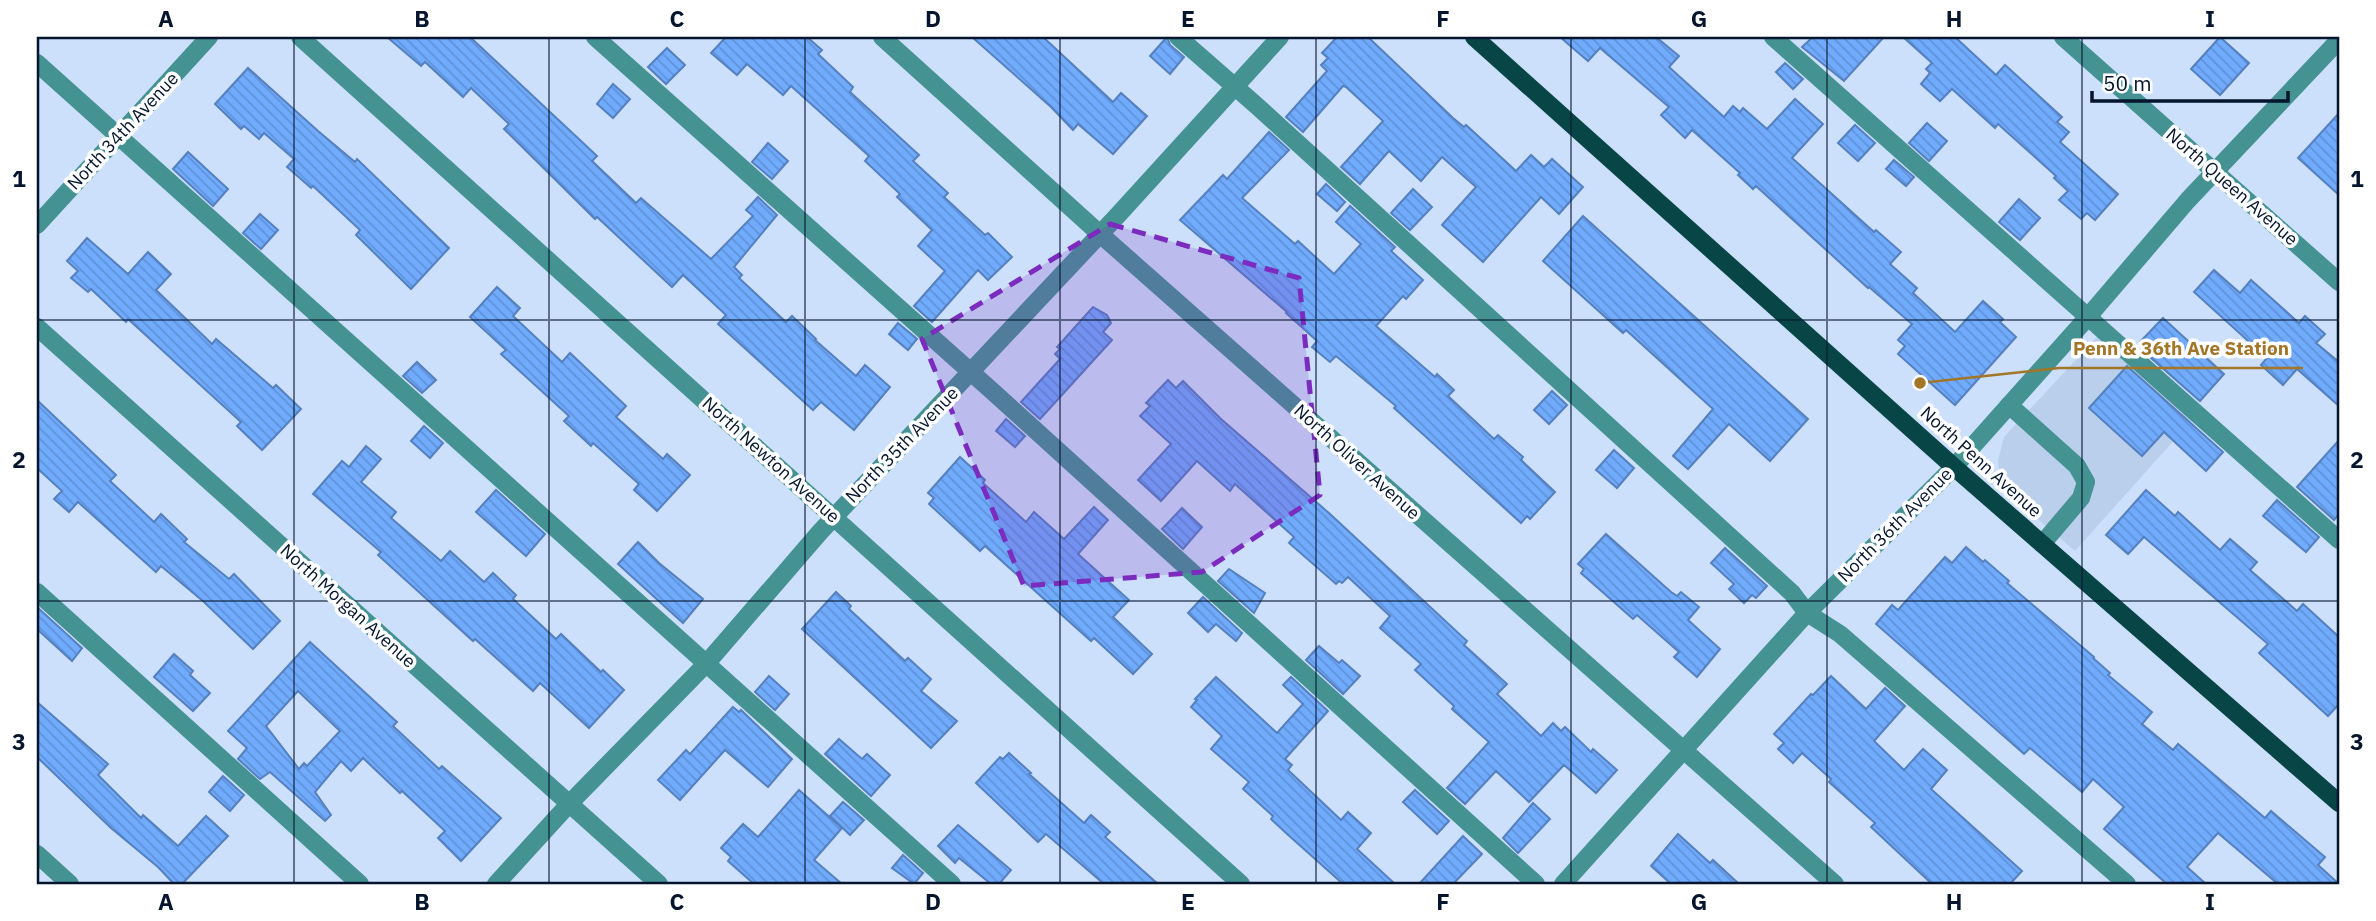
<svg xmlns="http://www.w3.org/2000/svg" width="2376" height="921" viewBox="0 0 2376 921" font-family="'IBM Plex Sans',sans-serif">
	<defs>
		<pattern id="building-back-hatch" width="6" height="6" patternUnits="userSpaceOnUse" patternTransform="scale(1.75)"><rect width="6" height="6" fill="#70abfd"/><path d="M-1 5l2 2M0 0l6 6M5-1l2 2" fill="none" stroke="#6092d9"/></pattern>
	</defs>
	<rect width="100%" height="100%" fill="#ccdffb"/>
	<!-- built -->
	<polygon fill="#bacfec" points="2099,335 2193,419 2075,551 2008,493 2000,480 1998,460 2004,437"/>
	<!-- building -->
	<g fill="url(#building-back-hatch)" stroke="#5580be" stroke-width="2" fill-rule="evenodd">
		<polygon points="387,37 470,37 597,156 592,161 636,203 641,198 711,259 753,216 746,210 758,197 777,215 734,267 742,275 739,278 786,322 792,316 816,339 815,340 856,376 865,365 890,387 854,430 821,402 813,410 718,324 726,315 683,275 672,287 597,217 595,219 504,129 509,124 471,88 463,97 425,62 421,66"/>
		<polygon points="726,37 807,37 822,50 818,54 853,87 850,92 919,155 913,161 948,193 944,197 985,235 988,233 1012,257 988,280 978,270 932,322 914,306 945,271 918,246 932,230 897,197 900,194 865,161 869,156 791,86 783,95 747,64 737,75 711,53"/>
		<polygon points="972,37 1043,37 1113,102 1121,93 1147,116 1113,154 1078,124 1073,130 1051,107"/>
		<polygon points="1167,37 1170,45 1184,57 1170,74 1150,56"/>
		<polygon points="1337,37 1368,37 1453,118 1464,127 1466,125 1516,171 1531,155 1544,167 1552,159 1583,187 1559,214 1541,197 1483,262 1442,225 1476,187 1442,157 1421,181 1389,151 1360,184 1341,167 1383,121 1346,87 1343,86 1303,132 1286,117 1327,71 1321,65 1328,58 1322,53"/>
		<polygon points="1560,37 1656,37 1679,56 1669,67 1724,117 1733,106 1740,112 1743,108 1767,129 1795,99 1823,124 1792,158 1874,232 1876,230 1901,252 1890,264 1917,288 1913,293 1955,332 1983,301 2003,319 2000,322 2016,337 1955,405 1898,354 1905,346 1898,340 1912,324 1869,287 1868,288 1756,186 1753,189 1738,175 1740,173 1692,130 1685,138 1661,115 1669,107 1600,48 1588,61"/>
		<polygon points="1813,37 1884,37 1844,81 1802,47"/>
		<polygon points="1903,37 1955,37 1996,75 2005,65 2062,117 2057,122 2069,132 2060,142 2118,194 2095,220 2087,213 2081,219 2059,200 2068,191 2054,178 2056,176 1998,124 1995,128 1952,89 1940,101 1921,84 1930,73 1926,69 1932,63"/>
		<polygon points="2220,37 2249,63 2220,95 2191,69"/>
		<polygon points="667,48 685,65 666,84 648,67"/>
		<polygon points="1785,63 1803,79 1793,89 1776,72"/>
		<polygon points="248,68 318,131 355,162 357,159 449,248 411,289 356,235 360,230 313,186 311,188 287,167 294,159 264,133 259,139 244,126 241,129 215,104"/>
		<polygon points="613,84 630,99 613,118 597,104"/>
		<polygon points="2339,113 2339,195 2298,158"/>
		<polygon points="1927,123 1947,141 1929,161 1909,143"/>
		<polygon points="1855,125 1875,143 1858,161 1838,143"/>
		<polygon points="1269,132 1289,150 1242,198 1295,244 1298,241 1334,274 1361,244 1336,222 1350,206 1395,247 1391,251 1423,280 1406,299 1403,296 1376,326 1435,377 1437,374 1454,390 1448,396 1494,439 1498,435 1523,457 1521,460 1555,492 1530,519 1527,516 1521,523 1394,408 1396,406 1336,356 1330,362 1312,347 1317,341 1286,313 1287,312 1180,220 1223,175 1227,179"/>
		<polygon points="768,143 788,161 772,179 752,162"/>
		<polygon points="188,152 228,189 213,206 173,169"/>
		<polygon points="1894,160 1914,177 1906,186 1886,169"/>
		<polygon points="1326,184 1345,202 1337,211 1317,194"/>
		<polygon points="1413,189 1432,207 1410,230 1391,213"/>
		<polygon points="2019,199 2040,218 2020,240 1999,222"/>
		<polygon points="260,214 278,230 261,249 243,233"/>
		<polygon points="1583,216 1808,419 1770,461 1729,424 1688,469 1673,456 1713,409 1626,330 1623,333 1543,261"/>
		<polygon points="87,238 128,274 148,252 171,274 156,290 212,344 216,339 273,388 276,385 301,409 262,450 237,426 241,422 128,319 126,322 91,289 88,292 71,278 78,271 67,261"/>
		<polygon points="2214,270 2240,293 2251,280 2299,323 2305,316 2325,334 2316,343 2339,362 2339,406 2297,369 2283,385 2261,365 2267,358 2194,292"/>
		<polygon points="497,287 520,308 513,316 562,362 570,353 626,406 616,417 663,459 667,454 690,475 657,511 634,490 639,484 593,443 591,446 564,421 569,416 501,354 506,350 470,317"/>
		<polygon points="1093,307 1107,315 1111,323 1103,332 1112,340 1040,419 1021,402 1060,359 1055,354 1060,349 1057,347"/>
		<polygon points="2163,318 2224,374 2200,401 2142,350 2145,346 2140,342"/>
		<polygon points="898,323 917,339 908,350 889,334"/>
		<polygon points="417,362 436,380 422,393 403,376"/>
		<polygon points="2127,366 2223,452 2206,471 2164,432 2142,456 2089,408"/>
		<polygon points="1168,380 1176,388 1183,381 1221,419 1330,514 1467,641 1464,645 1507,684 1497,694 1541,736 1553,723 1561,731 1565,727 1591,752 1593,749 1617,770 1596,793 1564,765 1529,802 1496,771 1465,804 1447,788 1489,742 1452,709 1454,706 1415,670 1421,664 1380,628 1390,616 1348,577 1342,583 1339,581 1336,584 1289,543 1294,537 1235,484 1230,491 1197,461 1161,501 1138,480 1171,444 1140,416 1150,406 1146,403"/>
		<polygon points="1552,391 1567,405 1549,424 1534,410"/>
		<polygon points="37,400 116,475 110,481 154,522 161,514 187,539 184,542 229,579 234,574 280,621 253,649 204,602 161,566 156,572 78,502 69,512 54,499 62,491 37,468"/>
		<polygon points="1006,419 1025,436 1015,447 996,431"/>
		<polygon points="424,426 443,443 430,458 411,441"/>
		<polygon points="2339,440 2339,514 2334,520 2297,487"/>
		<polygon points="366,446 381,459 361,482 396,512 391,518 441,561 450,551 484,582 493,573 516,595 513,599 556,639 561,634 601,672 603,670 624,690 589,728 540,683 533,691 475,639 473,641 378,555 381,552 313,494 342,461 349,467"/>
		<polygon points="1614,450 1634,468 1617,488 1596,470"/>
		<polygon points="960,457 985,480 983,483 1026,522 1034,512 1064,539 1094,507 1108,520 1078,554 1129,600 1113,617 1152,654 1133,674 1094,638 1091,641 985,546 980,551 929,504 934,498 928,493"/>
		<polygon points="496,490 545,534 526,556 476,512"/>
		<polygon points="2146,490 2175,516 2178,512 2220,550 2230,539 2257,562 2250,570 2297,611 2303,604 2339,637 2339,704 2328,716 2259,653 2268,644 2144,537 2128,554 2106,535"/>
		<polygon points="2277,500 2319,537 2306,552 2263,516"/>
		<polygon points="1182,508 1202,527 1183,549 1162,529"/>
		<polygon points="1606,534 1671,592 1677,596 1681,592 1699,607 1688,620 1720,649 1697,677 1674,657 1679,652 1637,615 1633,619 1581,573 1584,569 1578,564"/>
		<polygon points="638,542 659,563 703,599 683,623 618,564"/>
		<polygon points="1966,547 1983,562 1985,560 2009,581 2007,583 2094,657 2093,658 2110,673 2108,675 2152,712 2142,724 2173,750 2178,744 2265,818 2271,811 2325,857 2318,865 2339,884 2278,884 2218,833 2187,867 2206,884 2167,884 2104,829 2124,807 2093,779 2082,792 2030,748 2024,754 1876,624 1892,605 1898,610 1945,557 1952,563"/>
		<polygon points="1725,548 1767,586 1756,598 1752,595 1744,603 1729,589 1734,584 1711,563"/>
		<polygon points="1229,569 1265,593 1254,613 1218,581"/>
		<polygon points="836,592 851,606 849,609 905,661 908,658 931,679 921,691 957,721 931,748 802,629"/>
		<polygon points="1203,597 1242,633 1236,641 1216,624 1208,632 1188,613"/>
		<polygon points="37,607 82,648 72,661 37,629"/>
		<path d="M310,642L397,722L393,726L439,769L442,766L501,818L461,861L438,838L445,831L402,791L400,793L363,758L351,771L341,761L315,792L331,815L325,821L270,772L260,779L238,759L247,748L228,731ZM298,691L340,731L307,766L304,763L299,769L266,726Z"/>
		<polygon points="1319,646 1339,663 1342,660 1360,676 1343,694 1306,660"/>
		<polygon points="174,654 193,671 190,675 210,693 193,711 154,677"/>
		<polygon points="769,676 789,694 775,710 755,692"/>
		<polygon points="1831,676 1866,709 1885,688 1905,706 1874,741 1904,770 1923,749 1947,770 1931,789 2022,871 2010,884 1932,884 1871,827 1875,823 1829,782 1831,779 1802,753 1793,763 1778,749 1784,743 1774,734 1811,694 1813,695"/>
		<polygon points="1216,677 1277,733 1303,704 1283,685 1291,677 1328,711 1285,759 1292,765 1288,770 1341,820 1348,812 1371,833 1357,849 1395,884 1343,884 1286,833 1271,819 1273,816 1243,789 1249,782 1211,749 1222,736 1191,707 1197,700 1195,699"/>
		<polygon points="37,702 108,764 98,775 141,818 143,815 178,846 206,816 228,836 182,884 174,884 158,867 111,828 37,757"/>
		<polygon points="733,707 739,712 741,710 792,759 768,787 725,750 680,800 658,780 686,750 690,754"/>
		<polygon points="839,739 862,759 867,754 890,775 871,796 825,754"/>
		<polygon points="1009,753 1031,773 1029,774 1084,823 1091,815 1110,832 1105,837 1158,884 1104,884 1046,834 1038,842 976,783 1000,757 1003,759"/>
		<polygon points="223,776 244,795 230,811 209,792"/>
		<polygon points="799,790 842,828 814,860 842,884 754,884 728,861 731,857 721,848 743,824 758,837"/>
		<polygon points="1415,790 1449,821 1437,834 1403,802"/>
		<polygon points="843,802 864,820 850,835 830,816"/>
		<polygon points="1533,803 1550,819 1518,853 1503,838"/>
		<polygon points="958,825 1011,870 999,884 991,884 959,858 955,863 938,846"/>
		<polygon points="1678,834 1710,863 1713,860 1739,884 1671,884 1651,866"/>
		<polygon points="1463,836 1482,854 1453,884 1419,884"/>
		<polygon points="903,855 923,873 914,884 892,868"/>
	</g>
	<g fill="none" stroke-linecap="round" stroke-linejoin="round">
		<!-- minor -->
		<g stroke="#459293" stroke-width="18">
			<polyline points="300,37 1241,884"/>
			<polyline points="595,37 991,390 1536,884"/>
			<polyline points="882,37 1100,234 1835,884"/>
			<polyline points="1178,37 1257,106 1792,593 1807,613 1840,634 2127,884"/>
			<polyline points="1773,37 2339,540"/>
			<polyline points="2063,37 2339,282"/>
			<polyline points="37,63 952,884"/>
			<polyline points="37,225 209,37"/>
			<polyline points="37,327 659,884"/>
			<polyline points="2009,405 2077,466 2086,482 2081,498 2042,544"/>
			<polyline points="37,592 360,884"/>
			<polyline points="37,854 70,884"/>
			<polyline points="496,884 569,804 706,664 820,532 1118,215 1280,37"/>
			<polyline points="1563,884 1807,613 1954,467 2087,318 2188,200 2339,40"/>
		</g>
		<!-- major -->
		<polyline stroke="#084547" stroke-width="18" points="1474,37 1954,467 2339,803"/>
	</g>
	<!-- marked area -->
	<path fill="#7b2cbf" fill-opacity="0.2" stroke="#7b2cbf" stroke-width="5" stroke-dasharray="14 9" stroke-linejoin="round" d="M1110,224L1299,278L1320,495L1202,572L1024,586L922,339Z"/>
	<!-- grid -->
	<path fill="none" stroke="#05152d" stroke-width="2" stroke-opacity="0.55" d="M294,37V884M549,37V884M805,37V884M1060,37V884M1316,37V884M1571,37V884M1827,37V884M2082,37V884M37,320H2339M37,601H2339"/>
	<g text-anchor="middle" stroke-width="7" stroke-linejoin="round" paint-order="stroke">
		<!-- street labels -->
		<g font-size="18" fill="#05152d" stroke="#fff">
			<text transform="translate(123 131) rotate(-47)" y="6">North 34th Avenue</text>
			<text transform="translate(2232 187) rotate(41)" y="6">North Queen Avenue</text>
			<text transform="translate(902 445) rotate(-46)" y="6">North 35th Avenue</text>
			<text transform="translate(771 460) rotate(42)" y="6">North Newton Avenue</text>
			<text transform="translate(1357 462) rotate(42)" y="6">North Oliver Avenue</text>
			<text transform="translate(1981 462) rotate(42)" y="6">North Penn Avenue</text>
			<text transform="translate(1895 525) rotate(-45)" y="6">North 36th Avenue</text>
			<text transform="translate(348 606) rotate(42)" y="6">North Morgan Avenue</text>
		</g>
	</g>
	<!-- callouts -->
	<path fill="none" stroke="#a27527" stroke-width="2.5" d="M1920 383L2059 368H2303"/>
	<circle fill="#a27527" stroke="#fff" stroke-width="2.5" cx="1920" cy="383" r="7"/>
	<g font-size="19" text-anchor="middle" font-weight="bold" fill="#a27527" stroke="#fff" stroke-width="7" stroke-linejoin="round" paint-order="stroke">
		<text x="2181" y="355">Penn &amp; 36th Ave Station</text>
	</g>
	<!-- border -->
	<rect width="2376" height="921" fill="none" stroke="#ffffff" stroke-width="77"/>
	<!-- scale -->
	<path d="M2092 91v10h196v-10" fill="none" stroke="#05152d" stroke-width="3.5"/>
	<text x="2103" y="91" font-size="21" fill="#05152d" stroke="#ffffff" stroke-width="5" paint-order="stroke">50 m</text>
	<rect x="38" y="38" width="2300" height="845" fill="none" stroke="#05152d" stroke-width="2.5"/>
	<g font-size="23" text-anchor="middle" font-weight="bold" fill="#05152d">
		<text x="166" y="27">A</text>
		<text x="422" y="27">B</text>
		<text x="677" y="27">C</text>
		<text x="933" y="27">D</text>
		<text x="1188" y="27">E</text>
		<text x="1443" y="27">F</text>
		<text x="1699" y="27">G</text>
		<text x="1954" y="27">H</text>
		<text x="2210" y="27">I</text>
		<text x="19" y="187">1</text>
		<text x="2357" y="187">1</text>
		<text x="19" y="468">2</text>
		<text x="2357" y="468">2</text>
		<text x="19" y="750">3</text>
		<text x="2357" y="750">3</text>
		<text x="166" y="910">A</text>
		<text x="422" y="910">B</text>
		<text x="677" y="910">C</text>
		<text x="933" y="910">D</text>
		<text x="1188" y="910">E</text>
		<text x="1443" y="910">F</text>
		<text x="1699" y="910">G</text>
		<text x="1954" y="910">H</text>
		<text x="2210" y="910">I</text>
	</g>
</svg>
